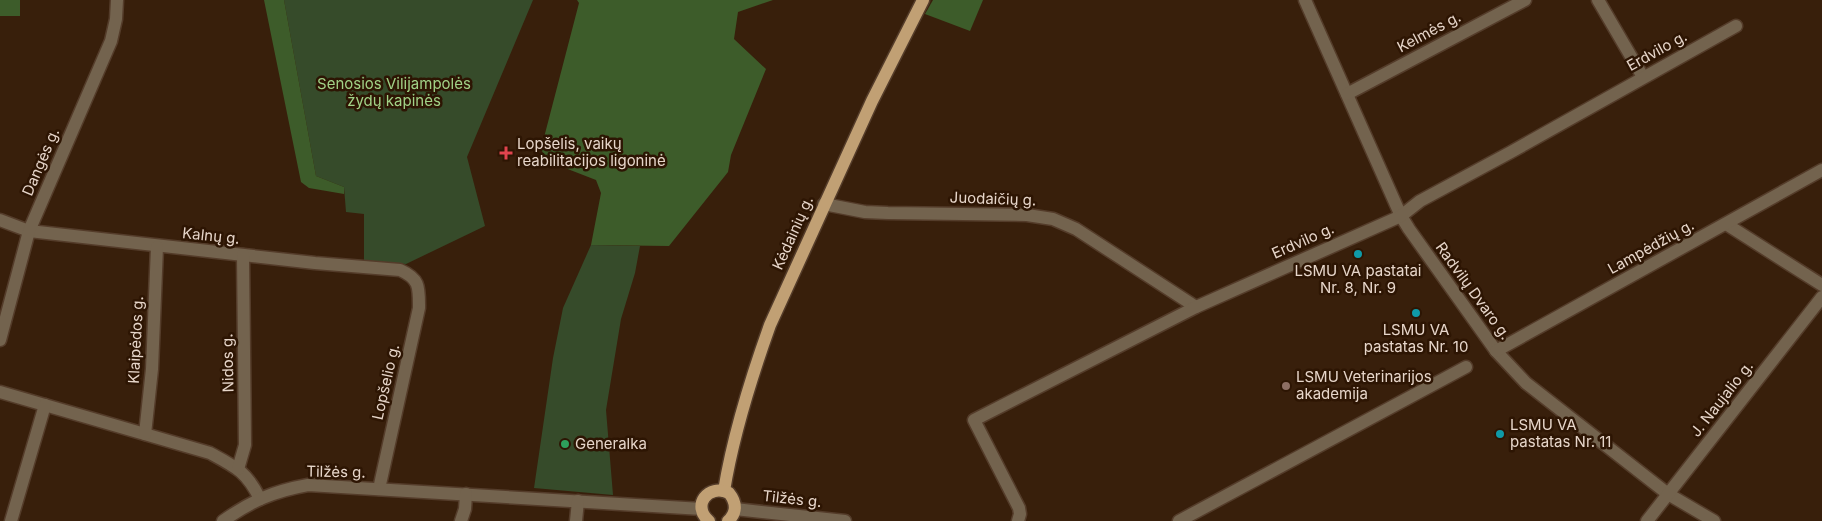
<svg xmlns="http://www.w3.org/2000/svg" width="1822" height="521" viewBox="0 0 1822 521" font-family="Inter,sans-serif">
	<rect width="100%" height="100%" fill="#381f0b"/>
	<!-- green -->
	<g fill="#364b2a">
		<polygon points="284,0 533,0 467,157 485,226 406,264 364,261 364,214 346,212 344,187 316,176"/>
		<polygon points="591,245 640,246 635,273 621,319 606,410 613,495 534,488 553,358 563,308"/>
	</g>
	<!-- forest -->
	<g fill="#3d5c2a">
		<rect x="0" y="0" width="20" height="16"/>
		<polygon points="264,0 284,0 316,176 344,187 344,194 309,188 301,182"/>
		<polygon points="577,0 773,0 738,12 734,39 766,69 731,155 728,172 669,246 591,245 601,193 596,180 547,161 541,149 579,3"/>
		<polygon points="933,0 983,0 970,31 925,14"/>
	</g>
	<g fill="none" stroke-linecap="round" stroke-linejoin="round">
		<defs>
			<g id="minor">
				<polyline points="1305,0 1401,216 1409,229 1496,351 1526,383 1668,494 1714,521"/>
				<polyline points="1598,0 1643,77"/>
				<polyline points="1347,94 1525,0"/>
				<polyline points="824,204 865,212 888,213 1027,215 1053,219 1076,229 1196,307"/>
				<path d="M0,220L29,231L315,263L400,270C420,279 419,287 419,308L379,489"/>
				<polyline points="1726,224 1822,285"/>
				<polyline points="0,340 29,231 111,41 116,19 117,0"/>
				<polyline points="1496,351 1822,170"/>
				<path d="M0,392L210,453C236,467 247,472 260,499"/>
				<polyline points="145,434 152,369 157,247"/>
				<polyline points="238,469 245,445 243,255"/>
				<polyline points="735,509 845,521"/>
				<polyline points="11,521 45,405"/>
				<path d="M223,521C251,501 274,491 308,485L702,509"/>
				<polyline points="461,521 465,509 466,494"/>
				<polyline points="576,521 578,501"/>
				<polyline points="1018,521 1020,514 1019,508 974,420 1196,307 1401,216 1420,201 1511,152 1736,26"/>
				<polyline points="1179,521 1466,367"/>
				<polyline points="1647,521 1822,297"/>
			</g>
			<g id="major">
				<path d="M724,491C733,435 751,378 770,325L872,101L923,0"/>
				<path d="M709,521C691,506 708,483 729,493C737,503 737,513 728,521"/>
			</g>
		</defs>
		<!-- minor casing -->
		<use href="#minor" stroke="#543c2a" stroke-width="15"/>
		<!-- major casing -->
		<use href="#major" stroke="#543c2a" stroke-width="15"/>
		<!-- minor -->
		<use href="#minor" stroke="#73634e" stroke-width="12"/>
		<!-- major -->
		<use href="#major" stroke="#c1a074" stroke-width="12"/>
	</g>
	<!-- markers -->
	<path fill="#e0444e" stroke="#2d1503" stroke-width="2" d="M503.5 145.5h5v5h5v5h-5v5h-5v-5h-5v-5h5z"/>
	<g fill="#0f9aa8" stroke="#2d1503" stroke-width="2">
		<circle cx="1358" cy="254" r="5"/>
		<circle cx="1416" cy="313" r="5"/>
		<circle cx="1500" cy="434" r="5"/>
	</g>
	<circle fill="#8d6e63" stroke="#2d1503" stroke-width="2" cx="1286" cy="386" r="5"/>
	<circle fill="#2e9e5b" stroke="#2d1503" stroke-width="2" cx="565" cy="444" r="5"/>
	<g text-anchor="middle" stroke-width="5" stroke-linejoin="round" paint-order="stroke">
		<!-- street labels -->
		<g font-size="15" fill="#e7d6ca" stroke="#2d1503">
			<text transform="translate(1429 32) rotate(-28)" y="5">Kelmės g.</text>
			<text transform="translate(1657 51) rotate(-29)" y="5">Erdvilo g.</text>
			<text transform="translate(41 162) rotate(-67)" y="5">Dangės g.</text>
			<text transform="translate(993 199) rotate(2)" y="5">Juodaičių g.</text>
			<text transform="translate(793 233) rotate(-66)" y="5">Kėdainių g.</text>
			<text transform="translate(211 236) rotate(6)" y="5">Kalnų g.</text>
			<text transform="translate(1303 241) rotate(-24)" y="5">Erdvilo g.</text>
			<text transform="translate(1651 247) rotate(-29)" y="5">Lampėdžių g.</text>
			<text transform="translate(1473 291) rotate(54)" y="5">Radvilų Dvaro g.</text>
			<text transform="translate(136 340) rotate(-87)" y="5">Klaipėdos g.</text>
			<text transform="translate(228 363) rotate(-91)" y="5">Nidos g.</text>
			<text transform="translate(386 382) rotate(-77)" y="5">Lopšelio g.</text>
			<text transform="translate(1722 399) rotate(-52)" y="5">J. Naujalio g.</text>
			<text transform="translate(336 472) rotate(1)" y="5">Tilžės g.</text>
			<text transform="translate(792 499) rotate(6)" y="5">Tilžės g.</text>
		</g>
		<!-- park labels -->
		<g font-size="15" fill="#a1d287" stroke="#2d1503">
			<text x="394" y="89">Senosios Vilijampolės<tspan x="394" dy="17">žydų kapinės</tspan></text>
		</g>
		<!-- poi labels -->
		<g font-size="15" fill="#e7d6ca" stroke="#2d1503" text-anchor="start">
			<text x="517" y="149">Lopšelis, vaikų<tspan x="517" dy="17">reabilitacijos ligoninė</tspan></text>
			<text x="1358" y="276" text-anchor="middle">LSMU VA pastatai<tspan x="1358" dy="17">Nr. 8, Nr. 9</tspan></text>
			<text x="1416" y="335" text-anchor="middle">LSMU VA<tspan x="1416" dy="17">pastatas Nr. 10</tspan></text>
			<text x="1296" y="382">LSMU Veterinarijos<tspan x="1296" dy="17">akademija</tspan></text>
			<text x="1510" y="430">LSMU VA<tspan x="1510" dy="17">pastatas Nr. 11</tspan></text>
			<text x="575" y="449">Generalka</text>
		</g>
	</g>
</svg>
